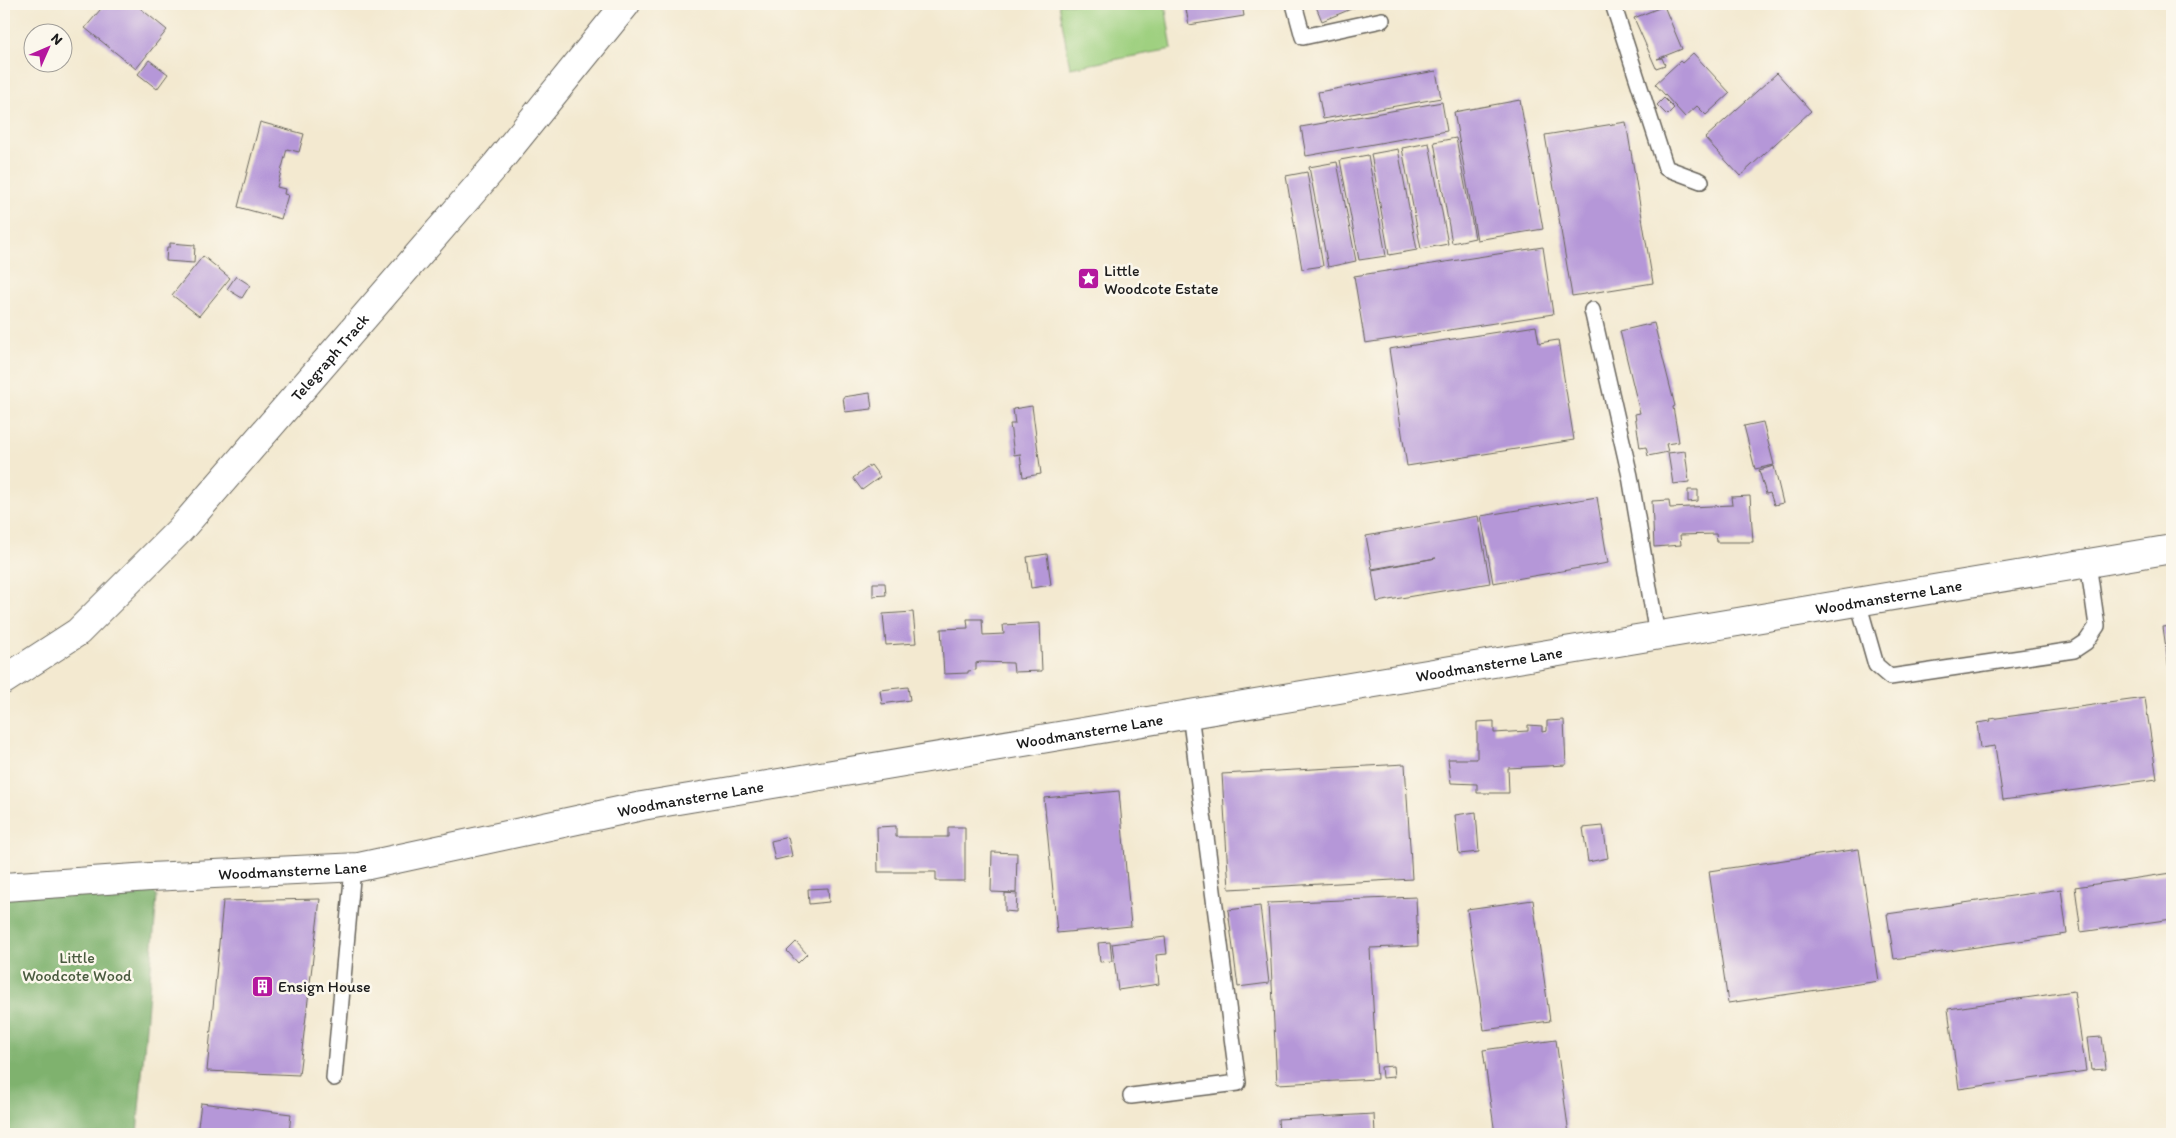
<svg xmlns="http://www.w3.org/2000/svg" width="2176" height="1138" viewBox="0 0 2176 1138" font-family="Itim,sans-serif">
	<rect width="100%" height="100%" fill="#fbf7ec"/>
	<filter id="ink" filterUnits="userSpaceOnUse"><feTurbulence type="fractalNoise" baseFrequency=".02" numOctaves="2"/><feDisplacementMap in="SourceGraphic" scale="10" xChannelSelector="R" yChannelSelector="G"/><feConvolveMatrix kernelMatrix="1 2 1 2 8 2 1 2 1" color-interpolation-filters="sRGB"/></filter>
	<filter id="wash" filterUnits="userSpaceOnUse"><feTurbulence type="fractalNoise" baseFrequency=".0096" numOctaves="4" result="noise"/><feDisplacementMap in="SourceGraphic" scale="20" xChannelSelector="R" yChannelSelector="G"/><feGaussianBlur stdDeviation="1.12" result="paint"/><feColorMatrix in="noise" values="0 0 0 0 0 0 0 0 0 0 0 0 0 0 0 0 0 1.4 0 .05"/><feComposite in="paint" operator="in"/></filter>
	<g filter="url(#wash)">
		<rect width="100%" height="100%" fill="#f3e9d0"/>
		<!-- green -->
		<polygon fill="#9fd080" stroke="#5e764e" points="1059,4 1166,4 1165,4 1172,49 1070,68"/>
		<!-- forest -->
		<polygon fill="#7fb26e" stroke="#4e6745" points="150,889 157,896 137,1134 4,1134 4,897"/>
		<g id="blocks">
			<!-- building -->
			<g fill="#b597d8">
				<polygon points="105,4 135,4 167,30 136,69 85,28"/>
				<polygon points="1185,4 1242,4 1244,16 1189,25"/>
				<polygon points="1315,4 1363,4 1322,21"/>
				<polygon points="1664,6 1682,49 1657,59 1662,58 1665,65 1656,68 1634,18"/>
				<polygon points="1693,53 1730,93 1706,115 1697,106 1685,117 1655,84 1680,61 1682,63"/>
				<polygon points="149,60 168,74 157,89 138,74"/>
				<polygon points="1436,71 1441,98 1323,119 1318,92"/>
				<polygon points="1777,73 1811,111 1740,176 1705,138"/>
				<polygon points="1664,98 1674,108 1667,115 1657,105"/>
				<polygon points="1520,100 1543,229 1477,240 1454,112"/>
				<polygon points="1442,102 1447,131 1306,156 1301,127"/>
				<polygon points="260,122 304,134 299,152 287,149 277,187 285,189 284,194 288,195 281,219 238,207"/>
				<polygon points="1626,122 1653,283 1572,296 1545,135"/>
				<polygon points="1456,138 1475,238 1452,243 1434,142"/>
				<polygon points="1429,143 1448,244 1421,249 1402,148"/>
				<polygon points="1398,149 1417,250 1389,255 1371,154"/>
				<polygon points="1368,155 1386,256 1359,260 1340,160"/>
				<polygon points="1337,162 1356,261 1328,267 1309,167"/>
				<polygon points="1307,172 1323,266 1302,269 1286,176"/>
				<polygon points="170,243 195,245 194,263 166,261 167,247 170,247"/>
				<polygon points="1543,247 1553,314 1365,343 1354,276"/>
				<polygon points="203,256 230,278 199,316 172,295"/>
				<polygon points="236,276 250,285 242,298 227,289"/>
				<polygon points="1654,323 1675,406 1673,407 1679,442 1666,444 1668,452 1648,456 1646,447 1640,448 1635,414 1640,413 1620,331"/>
				<polygon points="1536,326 1539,343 1558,340 1574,440 1407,466 1389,349"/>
				<polygon points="870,393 872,409 845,412 843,397"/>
				<polygon points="1032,406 1041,474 1023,477 1020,454 1014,455 1010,424 1015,424 1013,409"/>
				<polygon points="1763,422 1774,465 1755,469 1744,426"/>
				<polygon points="1685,451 1689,482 1673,484 1668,453"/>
				<polygon points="871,465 880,477 862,490 853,478"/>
				<polygon points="1774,466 1783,503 1774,505 1770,493 1766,494 1759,470"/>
				<polygon points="1688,490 1698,490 1698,501 1688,502"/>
				<polygon points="1750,496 1753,542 1717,542 1716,534 1680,535 1681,545 1654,547 1652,501 1669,500 1670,508 1732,505 1731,497"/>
				<polygon points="1597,497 1608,563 1493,583 1481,516"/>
				<polygon points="1478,516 1490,583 1377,602 1372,570 1436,558 1372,569 1366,536"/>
				<polygon points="1047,554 1051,585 1031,588 1027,557"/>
				<polygon points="873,583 885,583 886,595 873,596"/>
				<polygon points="913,612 916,643 886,645 883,614"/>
				<polygon points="967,619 982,619 983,635 1004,634 1003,625 1040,623 1042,671 1014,672 1013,663 980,662 976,663 976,670 968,671 968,673 944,674 941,629 968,628"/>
				<polygon points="2172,626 2172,677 2170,677 2163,627"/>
				<polygon points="908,687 910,700 882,704 880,690"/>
				<polygon points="2145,698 2157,779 2003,800 1995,746 1980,748 1977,723 1991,721 1990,719"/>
				<polygon points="1564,720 1566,765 1508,768 1509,793 1477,793 1477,784 1451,783 1448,759 1477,759 1477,722 1494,721 1494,733 1528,731 1528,725 1542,726 1542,732 1547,731 1547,721"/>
				<polygon points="1405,764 1412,879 1229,889 1222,774"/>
				<polygon points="1119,791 1131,926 1057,933 1044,798"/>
				<polygon points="1476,812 1479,852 1459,854 1455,815"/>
				<polygon points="896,826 896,837 948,837 948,827 965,827 965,881 936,881 936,872 878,872 877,827"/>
				<polygon points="1603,826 1608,858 1588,862 1583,828"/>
				<polygon points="788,837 792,856 775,860 771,841"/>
				<polygon points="1859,849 1879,981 1728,1003 1709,871"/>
				<polygon points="992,852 1017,853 1016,893 991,892"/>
				<polygon points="2172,873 2172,919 2081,932 2075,887"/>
				<polygon points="828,888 829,902 809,904 808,889"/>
				<polygon points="2061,889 2067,934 1894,959 1887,914"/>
				<polygon points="1005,893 1017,894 1016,912 1005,911"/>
				<polygon points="1416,897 1418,946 1370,948 1377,1079 1277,1084 1268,903"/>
				<polygon points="320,899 299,1075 207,1071 223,901"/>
				<polygon points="1533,900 1550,1021 1484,1030 1467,909"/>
				<polygon points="1260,906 1269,983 1238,987 1228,910"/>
				<polygon points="1165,937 1167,954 1156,955 1159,984 1118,990 1112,944"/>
				<polygon points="796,942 807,954 798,963 787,951"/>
				<polygon points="1110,942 1112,961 1100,962 1098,943"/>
				<polygon points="2074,991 2086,1071 1959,1089 1948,1009"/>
				<polygon points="2102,1037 2106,1069 2091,1070 2087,1038"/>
				<polygon points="1556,1040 1569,1134 1495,1134 1483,1050"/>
				<polygon points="1393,1066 1394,1077 1382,1078 1381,1067"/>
				<polygon points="201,1103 291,1114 289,1134 197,1134"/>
				<polygon points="1374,1114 1375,1134 1279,1134 1278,1119"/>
			</g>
		</g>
	</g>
	<g filter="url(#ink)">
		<use href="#blocks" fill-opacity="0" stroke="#67645b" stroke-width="1"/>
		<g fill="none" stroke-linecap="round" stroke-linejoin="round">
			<defs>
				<g id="lane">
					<polyline points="1294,4 1303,37 1382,20"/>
					<polyline points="1613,4 1666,168 1701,181"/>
					<polyline points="1592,310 1630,476 1657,635"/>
					<polyline points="1858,602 1876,665 1890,677 2074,650 2086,642 2097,626 2088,563"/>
					<polyline points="334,1078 353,868"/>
					<polyline points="1131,1096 1238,1083 1190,714"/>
				</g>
				<g id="street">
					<path id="s1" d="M4,680L78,632L180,530L495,166L626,4"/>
				</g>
				<g id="secondary">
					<path id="s2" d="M4,887L150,877L359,867L642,806L2172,549"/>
				</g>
			</defs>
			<!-- lane casing -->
			<use href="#lane" stroke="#67645b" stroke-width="18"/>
			<!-- street casing -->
			<use href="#street" stroke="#67645b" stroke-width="30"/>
			<!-- secondary casing -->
			<use href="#secondary" stroke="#67645b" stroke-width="30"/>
			<!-- lane -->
			<use href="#lane" stroke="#fff" stroke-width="15"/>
			<!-- street -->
			<use href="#street" stroke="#fff" stroke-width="28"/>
			<!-- secondary -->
			<use href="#secondary" stroke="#fff" stroke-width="28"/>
		</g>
	</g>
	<!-- icons -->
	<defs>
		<symbol id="sight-square" viewBox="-11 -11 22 22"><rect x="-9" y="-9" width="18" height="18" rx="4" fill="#b5179e" stroke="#fbf7ec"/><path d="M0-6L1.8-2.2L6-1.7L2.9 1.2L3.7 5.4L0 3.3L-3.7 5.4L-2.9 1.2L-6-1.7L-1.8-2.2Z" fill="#fff"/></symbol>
		<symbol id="building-square" viewBox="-11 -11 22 22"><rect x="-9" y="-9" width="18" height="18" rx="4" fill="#b5179e" stroke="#fbf7ec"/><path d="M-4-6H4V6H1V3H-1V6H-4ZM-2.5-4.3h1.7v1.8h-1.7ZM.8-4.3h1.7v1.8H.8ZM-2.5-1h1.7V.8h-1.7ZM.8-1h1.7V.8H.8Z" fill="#fff"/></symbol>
	</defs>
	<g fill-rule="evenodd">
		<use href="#sight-square" x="1076" y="266" width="25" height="25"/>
		<use href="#building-square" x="250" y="974" width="25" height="25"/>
	</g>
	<g text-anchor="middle" stroke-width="5" stroke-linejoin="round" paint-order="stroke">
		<!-- poi labels -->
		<g font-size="16" fill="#1c1c1c" stroke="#fbf7ec" text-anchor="start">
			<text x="1104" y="276">Little<tspan x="1104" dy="18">Woodcote Estate</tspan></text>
			<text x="278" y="992">Ensign House</text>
		</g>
		<!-- street labels -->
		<g font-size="16" fill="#1c1c1c" stroke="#fbf7ec">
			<text dy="6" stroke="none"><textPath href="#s1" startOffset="461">Telegraph Track</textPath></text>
			<text dy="6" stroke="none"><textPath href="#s2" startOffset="1909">Woodmansterne Lane</textPath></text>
			<text dy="6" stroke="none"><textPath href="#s2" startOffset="1504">Woodmansterne Lane</textPath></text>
			<text dy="6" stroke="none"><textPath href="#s2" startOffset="1099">Woodmansterne Lane</textPath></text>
			<text dy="6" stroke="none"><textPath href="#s2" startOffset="694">Woodmansterne Lane</textPath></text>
			<text dy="6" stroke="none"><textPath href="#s2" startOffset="289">Woodmansterne Lane</textPath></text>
		</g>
		<!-- park labels -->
		<g font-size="16" fill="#4a5b3f" stroke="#fbf7ec">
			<text x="77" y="963">Little<tspan x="77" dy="18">Woodcote Wood</tspan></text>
		</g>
	</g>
	<!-- margin -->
	<rect width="2176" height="1138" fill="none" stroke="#fbf7ec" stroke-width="20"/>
	<!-- north arrow -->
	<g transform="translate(48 48) rotate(45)"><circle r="24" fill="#fbf7ec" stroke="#a29f99"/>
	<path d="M0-4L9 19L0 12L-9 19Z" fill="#b5179e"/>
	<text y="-8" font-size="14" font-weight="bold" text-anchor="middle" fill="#1c1c1c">N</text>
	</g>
</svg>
